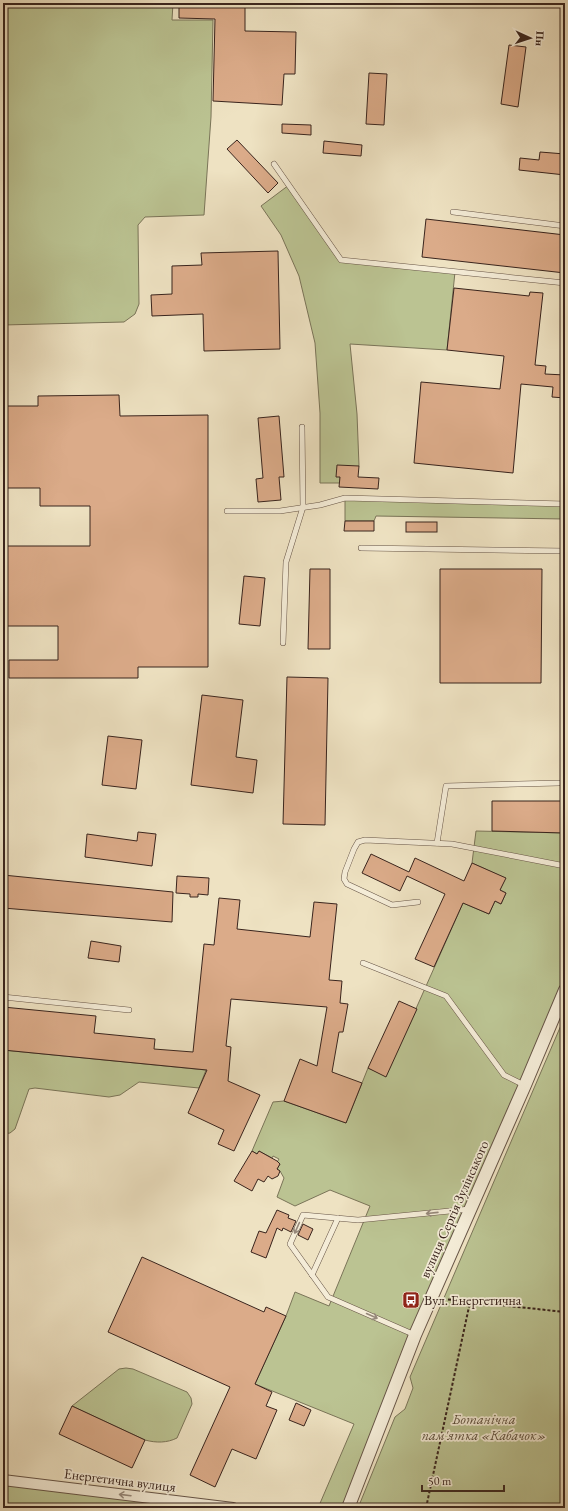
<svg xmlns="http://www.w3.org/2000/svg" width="568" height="1511" viewBox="0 0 568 1511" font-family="'EB Garamond',serif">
	<rect width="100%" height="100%" fill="#eee2c2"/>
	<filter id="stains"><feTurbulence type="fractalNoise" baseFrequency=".005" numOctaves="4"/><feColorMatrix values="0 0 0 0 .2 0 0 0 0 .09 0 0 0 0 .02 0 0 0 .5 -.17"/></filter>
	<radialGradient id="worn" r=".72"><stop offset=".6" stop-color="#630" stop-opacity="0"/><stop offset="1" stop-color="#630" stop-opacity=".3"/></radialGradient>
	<!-- green -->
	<g fill="#bbc392" stroke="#7a7458">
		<polygon points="3,3 173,3 172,20 213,20 211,117 204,215 145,217 138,225 139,304 135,314 124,322 3,325"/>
		<polygon points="289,185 341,260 455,272 447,350 350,344 357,414 359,466 340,477 340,483 320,483 320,413 315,343 299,276 281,235 261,206"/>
		<polygon points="345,498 565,504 565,519 376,516 374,521 345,521"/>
		<polygon points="476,831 565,833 565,990 349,1505 318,1508 354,1424 255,1384 286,1316 295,1292 329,1306 370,1206 330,1190 295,1206 277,1197 284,1178 280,1171 277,1169 280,1164 277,1162 279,1159 273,1156 272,1158 259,1151 257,1154 252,1151 273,1102 284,1101 346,1123 368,1068 386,1076 463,903 489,914 495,901 501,904 506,893 500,890 505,878 472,863"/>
		<polygon points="565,1016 565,1508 358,1508 395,1417 405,1409 413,1388 410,1377"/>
		<polygon points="3,1050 206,1070 199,1088 139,1082 120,1095 109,1097 35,1088 29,1089 15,1129 10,1133 3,1134"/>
		<path d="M126,1368L133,1369L187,1392L191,1398L192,1404L177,1438C167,1443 156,1443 145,1440L72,1406L119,1369Z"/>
		<polygon points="3,1480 233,1508 3,1508"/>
	</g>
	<!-- building -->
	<g fill="#dbab89" stroke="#39241d">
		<polygon points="179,3 245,3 245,31 296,32 295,74 284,74 282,105 213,101 215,19 179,18"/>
		<polygon points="509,45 526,47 518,107 501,104"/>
		<polygon points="369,73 387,74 384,125 366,124"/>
		<polygon points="282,124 311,125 311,135 282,133"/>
		<polygon points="237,140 278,183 268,193 227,149"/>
		<polygon points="324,141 362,145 361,156 323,153"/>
		<polygon points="540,152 565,154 565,175 519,170 520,158 539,160"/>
		<polygon points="426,219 565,235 565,273 422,257"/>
		<polygon points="278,251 280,349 204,351 203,314 152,316 151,295 172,294 172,266 202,265 201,253"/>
		<polygon points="454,288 529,296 530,292 543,293 535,365 546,366 545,374 565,375 565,398 552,397 553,387 521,384 513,473 414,463 421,382 500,389 504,356 447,350"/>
		<polygon points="119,395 120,416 208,415 208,667 138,667 138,678 9,678 9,660 58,660 58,626 6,626 6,546 90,546 90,506 40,506 40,488 3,488 3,406 38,406 38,396"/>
		<polygon points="279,416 284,477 279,477 281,500 258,502 256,479 263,478 258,418"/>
		<polygon points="337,465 359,466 358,477 379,478 378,489 339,487 340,477 336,477"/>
		<polygon points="345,521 374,521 374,531 344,531"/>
		<rect x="406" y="522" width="31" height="10"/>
		<polygon points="310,569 330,569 330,649 308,649"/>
		<polygon points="440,569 542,569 541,683 440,683"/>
		<polygon points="244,576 265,578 260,626 239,624"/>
		<polygon points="287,677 328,678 325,825 283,824"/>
		<polygon points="202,695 243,700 236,757 257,760 253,793 191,785"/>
		<polygon points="108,736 142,740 136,789 102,785"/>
		<polygon points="492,801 565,801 565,833 492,831"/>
		<polygon points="138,832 156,834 152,866 85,857 87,834 137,841"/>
		<polygon points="371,854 409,872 415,858 464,881 472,863 506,878 500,890 506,893 501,904 495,901 489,914 463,903 434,967 415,959 445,894 407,876 400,891 362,873"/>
		<polygon points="3,875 173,892 172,922 3,908"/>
		<polygon points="177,876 209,878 208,895 198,894 198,897 190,897 190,894 176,893"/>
		<polygon points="219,898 240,900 237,929 310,937 314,902 337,904 329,980 342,981 340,1003 348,1004 343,1032 339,1032 332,1072 362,1083 346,1123 284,1101 300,1059 317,1066 327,1007 231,999 226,1046 231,1047 228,1081 260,1095 234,1151 218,1144 224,1130 188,1113 207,1070 3,1050 3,1007 96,1016 94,1033 155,1039 154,1049 193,1052 204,944 214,945"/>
		<polygon points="91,941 121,946 119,962 88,958"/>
		<polygon points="399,1001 417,1009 386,1077 368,1068"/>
		<polygon points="252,1151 257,1154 259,1151 277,1161 280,1164 277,1169 280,1171 278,1176 272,1179 268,1176 264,1182 258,1179 252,1191 234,1181"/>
		<polygon points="277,1210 289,1215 288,1218 296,1221 291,1232 283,1228 282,1231 277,1228 266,1258 251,1252 259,1231 266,1233"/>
		<polygon points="303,1224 313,1229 308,1240 298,1235"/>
		<polygon points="142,1257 264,1312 266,1307 286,1316 255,1384 272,1392 266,1406 277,1410 256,1459 232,1449 215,1487 190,1475 230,1387 108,1332"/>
		<polygon points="296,1403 311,1410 304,1426 289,1420"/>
		<polygon points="72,1406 145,1440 132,1468 59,1434"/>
	</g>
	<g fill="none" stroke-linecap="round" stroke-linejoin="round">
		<defs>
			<g id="service">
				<polyline points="274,164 341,260 565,283"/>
				<polyline points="453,212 565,226"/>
				<polyline points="227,511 280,511 320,505 345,498 565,504"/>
				<polyline points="361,548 565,551"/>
				<polyline points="283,643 286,562 303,507 302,427"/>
				<polyline points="437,843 446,786 559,783"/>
				<polyline points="418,902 392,905 347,884 344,879 345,872 354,849 358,842 365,840 452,844 565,866"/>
				<polyline points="363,963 446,996 504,1075 524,1085"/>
				<polyline points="3,997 129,1010"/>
				<polyline points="312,1275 338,1218"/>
				<polyline points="415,1335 328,1297 290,1244 303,1215 358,1220 470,1209"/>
			</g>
			<polyline id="minor" points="3,1480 233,1508"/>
			<polyline id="tertiary" points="348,1508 415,1335 525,1085 565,990"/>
		</defs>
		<!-- service casing -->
		<use href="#service" stroke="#665446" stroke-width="6"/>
		<!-- minor casing -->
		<use href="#minor" stroke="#665446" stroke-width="12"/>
		<!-- tertiary casing -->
		<use href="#tertiary" stroke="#665446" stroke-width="14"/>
		<!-- path -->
		<g stroke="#39241d" stroke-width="2" stroke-dasharray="3 2" stroke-linecap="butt">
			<polyline points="443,1299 565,1312"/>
			<polyline points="426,1508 470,1302"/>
		</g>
		<!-- service -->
		<use href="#service" stroke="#f4ecd7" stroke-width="5"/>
		<!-- minor -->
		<use href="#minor" stroke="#f4ecd7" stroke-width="10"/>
		<!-- tertiary -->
		<use href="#tertiary" stroke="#f4ecd7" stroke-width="12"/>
	</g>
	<!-- one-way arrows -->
	<defs><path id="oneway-shaft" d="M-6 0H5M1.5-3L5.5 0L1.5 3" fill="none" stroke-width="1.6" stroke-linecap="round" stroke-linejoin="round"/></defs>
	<g stroke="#96887a">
		<use href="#oneway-shaft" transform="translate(432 1213) rotate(174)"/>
		<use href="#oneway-shaft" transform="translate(297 1228) rotate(114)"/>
		<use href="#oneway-shaft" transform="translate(372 1316) rotate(24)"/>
		<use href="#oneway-shaft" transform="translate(125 1495) rotate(-173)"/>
	</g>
	<!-- icons -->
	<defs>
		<symbol id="bus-square" viewBox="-11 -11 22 22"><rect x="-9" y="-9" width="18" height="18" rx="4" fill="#8f2418" stroke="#f4ecd7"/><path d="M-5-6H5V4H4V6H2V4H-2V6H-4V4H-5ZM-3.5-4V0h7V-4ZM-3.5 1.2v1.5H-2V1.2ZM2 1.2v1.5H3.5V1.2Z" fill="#fff"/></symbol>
	</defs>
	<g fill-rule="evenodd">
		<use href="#bus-square" x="401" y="1290" width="20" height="20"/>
	</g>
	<g text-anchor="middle" stroke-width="3.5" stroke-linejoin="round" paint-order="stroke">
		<!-- street labels -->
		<g font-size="14" fill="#39241d" stroke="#f4ecd7">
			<text transform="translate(454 1209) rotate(-66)" y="5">вулиця Сергія Зулінського</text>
			<text transform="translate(120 1480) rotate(7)" y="5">Енергетична вулиця</text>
		</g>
		<!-- poi labels -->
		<g font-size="14" fill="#39241d" stroke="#f4ecd7" text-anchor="start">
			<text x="424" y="1305">Вул. Енергетична</text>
		</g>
		<!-- park labels -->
		<g font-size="14" font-style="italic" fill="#5a4c3a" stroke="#f4ecd7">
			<text x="484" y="1424">Ботанічна<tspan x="484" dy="16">пам'ятка «Кабачок»</tspan></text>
		</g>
	</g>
	<!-- margin -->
	<rect width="568" height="1511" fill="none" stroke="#eee2c2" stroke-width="16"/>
	<rect x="4" y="4" width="560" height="1503" fill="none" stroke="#39241d" stroke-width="2"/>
	<rect x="8" y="8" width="552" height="1495" fill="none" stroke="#39241d"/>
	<!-- north arrow -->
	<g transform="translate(530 38) rotate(93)" stroke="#f4ecd7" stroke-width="3" paint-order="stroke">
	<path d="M0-3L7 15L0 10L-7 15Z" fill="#39241d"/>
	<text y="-6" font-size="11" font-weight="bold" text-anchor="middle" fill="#39241d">Пн</text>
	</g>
	<!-- scale -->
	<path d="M422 1485v6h82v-6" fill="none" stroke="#39241d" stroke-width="2"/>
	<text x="428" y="1485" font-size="12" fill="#39241d" stroke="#f4ecd7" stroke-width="3" paint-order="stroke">50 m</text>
	<rect width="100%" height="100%" filter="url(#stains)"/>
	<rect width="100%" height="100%" fill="url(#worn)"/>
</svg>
